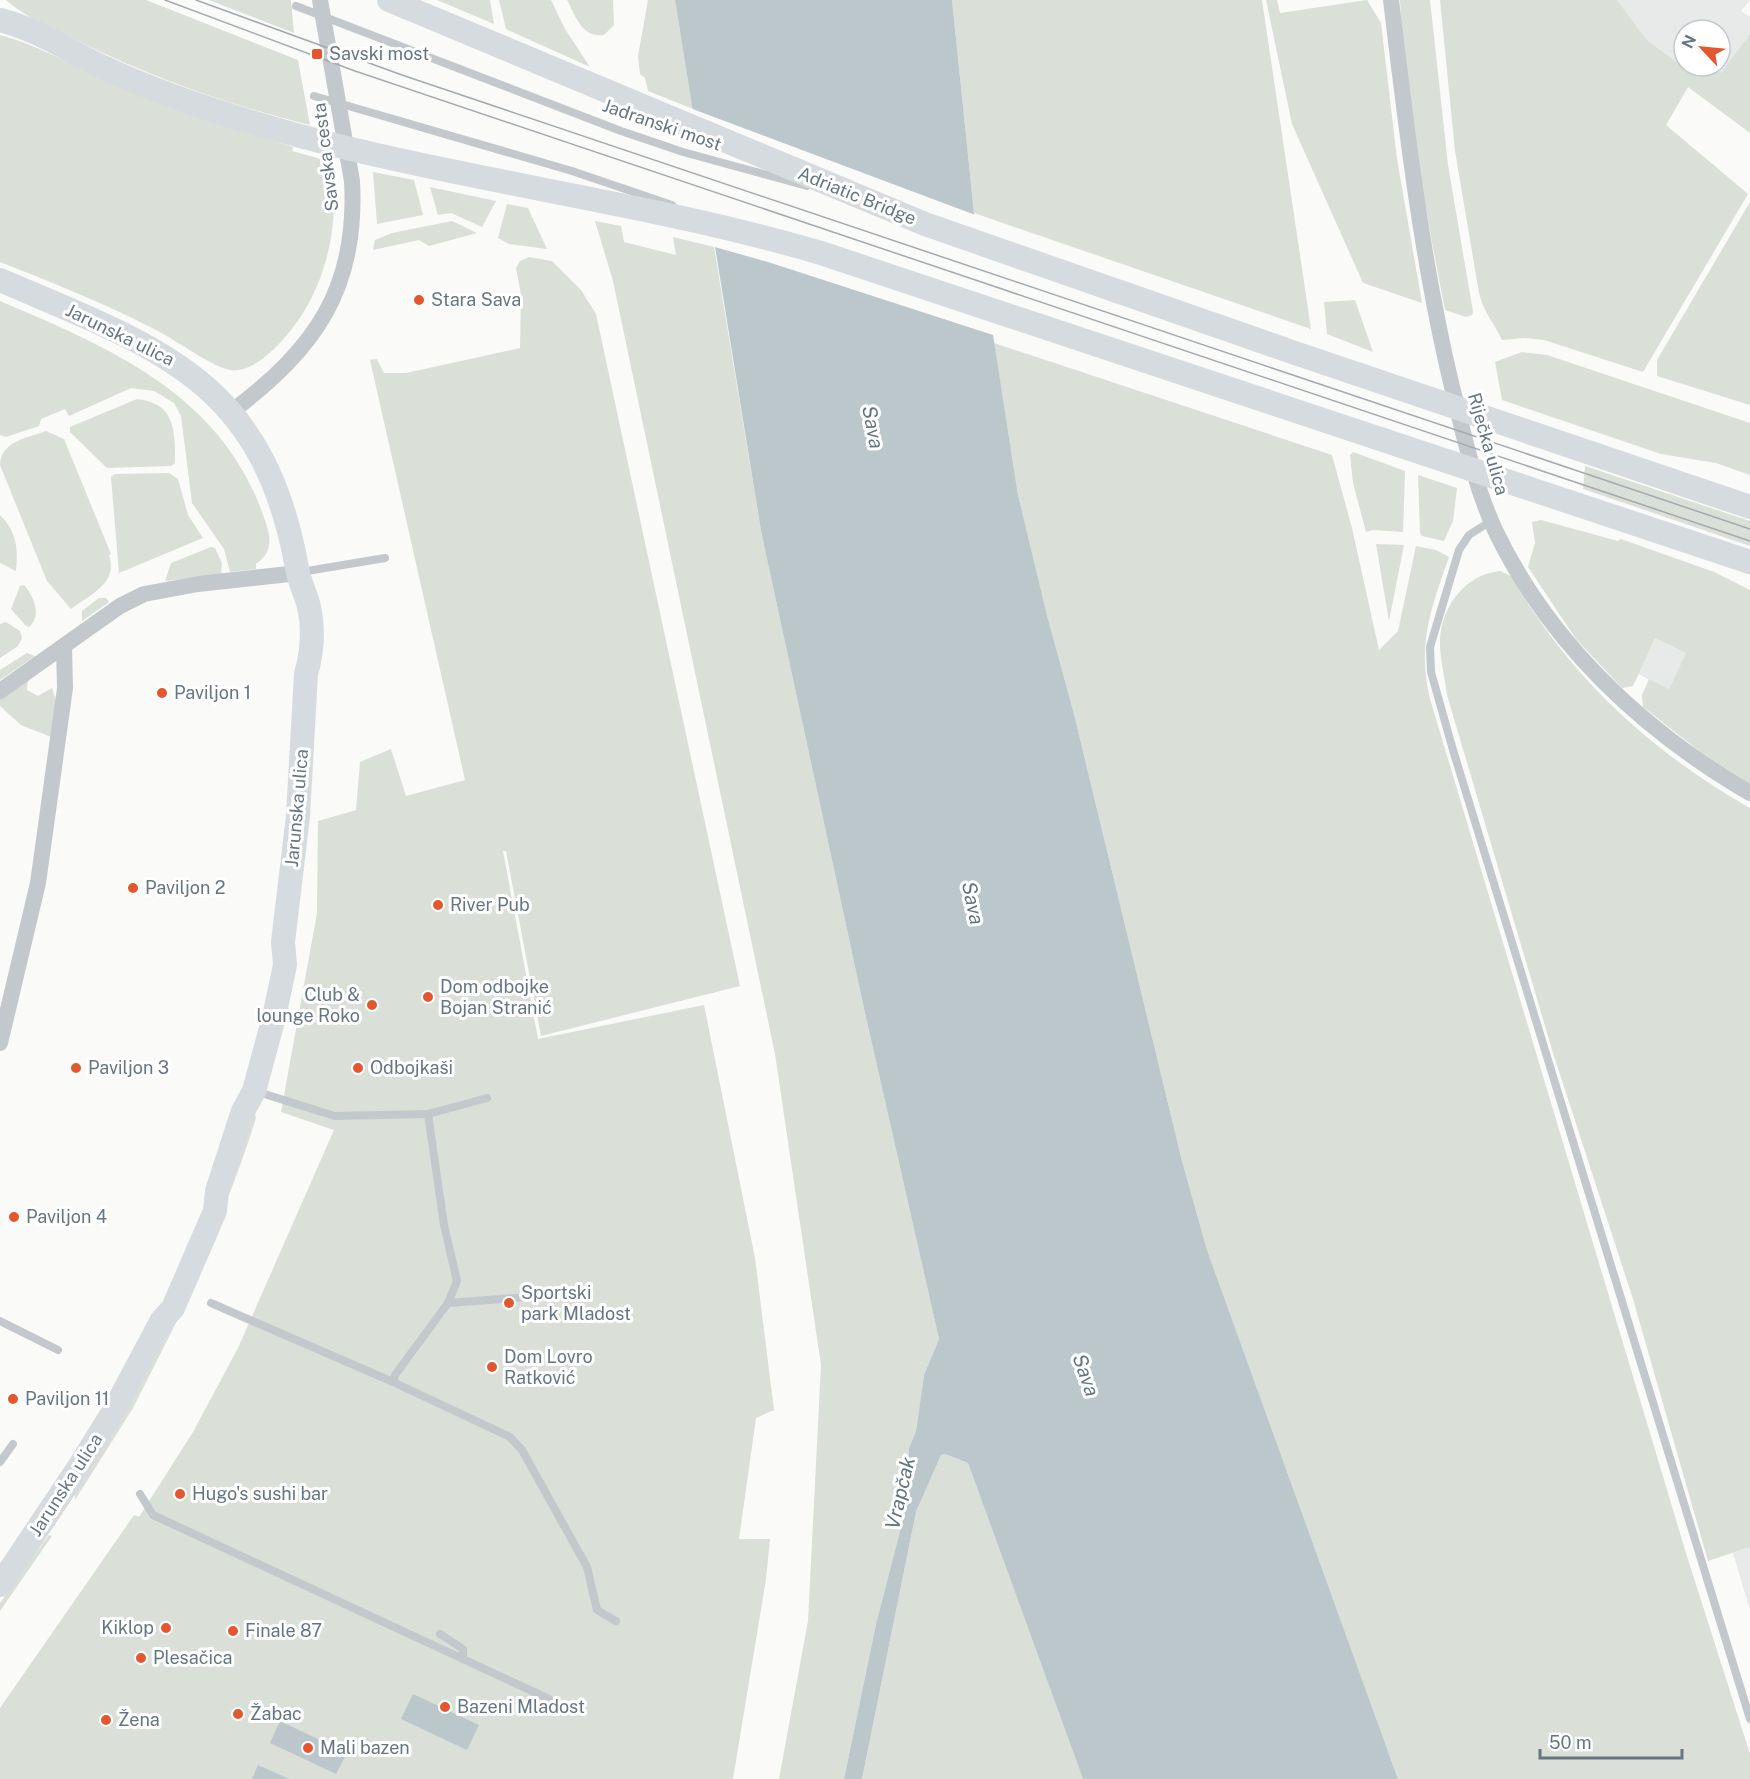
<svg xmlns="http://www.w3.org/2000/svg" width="1750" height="1779" viewBox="0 0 1750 1779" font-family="'Public Sans',sans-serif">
	<rect width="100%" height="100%" fill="#fafaf8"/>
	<!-- built -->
	<g fill="#e8e9e9">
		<polygon points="1617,0 1750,0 1741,11 1750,17 1750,34 1721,74 1711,66 1720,66 1720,30 1684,30 1684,66 1701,66 1694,75 1647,40"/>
		<polygon points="1655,638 1686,653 1669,689 1638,674"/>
		<polygon points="1750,1547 1750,1610 1733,1553"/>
	</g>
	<!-- green -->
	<g fill="#dadfd7">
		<path d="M6,0H146L298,60L310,125C229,105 153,78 78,41C54,29 26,18 6,0Z"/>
		<polygon points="209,0 291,0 294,33"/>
		<polygon points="437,0 490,0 494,24"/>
		<polygon points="499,0 551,0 565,29 590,67 506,29"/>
		<path d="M567,0H613L614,25L604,35C582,38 576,17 567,0Z"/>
		<polygon points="648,0 675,0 693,109 648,91 645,78 640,74 638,56"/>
		<polygon points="952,0 1262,0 1311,329 974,213"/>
		<polygon points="1266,0 1277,0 1280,13 1367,0 1381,23 1397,159 1422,303 1363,283 1292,124"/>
		<path d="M1400,0H1430L1448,165L1473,312L1472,315L1466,317L1445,310L1443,300C1424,201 1405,101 1400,0Z"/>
		<path d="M1440,0H1617L1647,40L1694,75L1701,66H1711L1721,73L1750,34V133L1688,87L1666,125L1748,194L1643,372L1544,340L1524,338L1502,340C1493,321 1485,315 1479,293L1455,151Z"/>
		<path d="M0,35C35,44 65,62 98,76C162,102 226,126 293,147L292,151L332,162C341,230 324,301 274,349C262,360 247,372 230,370C212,367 170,336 150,327C101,302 51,282 0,262Z"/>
		<polygon points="373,172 414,180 423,215 377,224"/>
		<polygon points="430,187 496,201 482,227 451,213 438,215"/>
		<polygon points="1750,202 1750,405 1657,376 1657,360"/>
		<polygon points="507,204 528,208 547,249 509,244 498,238"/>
		<polygon points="452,221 477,233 429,246 419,240 373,250 375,240 392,233"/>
		<polygon points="595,221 621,226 624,242 676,255 673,237 714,247 761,531 865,1013 939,1339 924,1375 916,1431 909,1448 906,1508 876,1624 844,1779 779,1779 808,1621 821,1365 775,1054 613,281"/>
		<polygon points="529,257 552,261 581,290 596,314 740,986 541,1036 506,851 503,851 538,1039 704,1005 755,1258 774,1410 756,1418 739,1539 770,1539 766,1579 733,1779 0,1779 0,1708 134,1515 139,1517 193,1432 238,1348 334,1130 281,1112 317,913 318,821 356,810 360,762 391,749 406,796 465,780 370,360 377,359 384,373 406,373 520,348 521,295 516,268 520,261"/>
		<polygon points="1355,300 1373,352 1327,334 1324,302"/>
		<path d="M0,301C108,347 219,393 262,512C269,532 277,549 256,564V569L230,572L224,549L192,503L181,416L174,403L154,391L131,388L69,416L65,409L41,419L39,426L6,437L0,435Z"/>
		<path d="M994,343L1332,455L1352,528L1379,650L1398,631L1416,546L1436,550L1449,557C1431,608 1417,645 1430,699L1685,1550L1750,1754V1779H1398L1207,1250L1182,1161L1074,714L1048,619L1018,495Z"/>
		<polygon points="1522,352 1547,355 1750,423 1750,475 1716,463 1661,454 1502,400 1495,362"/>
		<path d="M137,399C176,403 175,432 175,463L171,466L107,468L70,432V427Z"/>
		<path d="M46,431L64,439L111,554L109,555C118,584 91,594 71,609L47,581L0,465C1,441 27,438 46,431Z"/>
		<polygon points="1353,452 1405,471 1403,532 1373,530 1366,532 1353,483 1350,455"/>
		<polygon points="1585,466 1750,521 1750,546 1583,489"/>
		<polygon points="169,473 178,479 188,515 203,538 119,573 111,477 115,474"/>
		<polygon points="1418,475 1457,488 1453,521 1444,541 1422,536 1420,533"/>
		<path d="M0,515C17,532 18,548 16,571L0,563Z"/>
		<polygon points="1541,520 1618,541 1621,539 1714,572 1750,590 1750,784 1716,764 1643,707 1642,695 1649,679 1669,689 1686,653 1655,638 1633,686 1622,688 1576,639 1528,567 1535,543 1532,522"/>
		<polygon points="1376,544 1404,545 1389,621"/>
		<polygon points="211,547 215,548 222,563 221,574 165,581 171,563"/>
		<path d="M1500,571L1511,576C1569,676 1650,751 1750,808V1547L1708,1561L1633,1299L1553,1053L1447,695C1445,677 1439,656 1440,638C1443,605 1466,574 1500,571Z"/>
		<path d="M24,585C34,597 42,615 29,627L25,625L11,609L20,586Z"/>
		<polygon points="99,598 106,598 109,602 82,621 82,611"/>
		<polygon points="6,622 20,631 22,638 18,646 0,658 0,624"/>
		<polygon points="27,653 35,656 0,680 0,670"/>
		<polygon points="28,680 27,690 38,696 52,688 56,701 51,737 21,725 0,706 0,699"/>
		<path d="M254,1109L256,1118C242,1162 227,1204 206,1246Z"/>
		<polygon points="182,1311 133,1408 75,1500 75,1494 171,1324"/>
		<polygon points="945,1454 968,1463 1083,1779 862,1779 916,1512 941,1455"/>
		<polygon points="49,1535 52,1536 0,1611 0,1603"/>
	</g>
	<!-- water -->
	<g fill="#bbc7cb">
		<polygon points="675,0 952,0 974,213 1018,495 1048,619 1074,714 1182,1161 1207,1250 1398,1779 1083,1779 968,1463 945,1454 941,1455 916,1512 862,1779 844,1779 876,1624 906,1508 909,1448 916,1431 924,1375 939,1339 865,1013 761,531"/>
		<polygon points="413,1694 479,1725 467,1750 401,1719"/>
		<polygon points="280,1721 347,1753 336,1774 270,1743"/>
		<polygon points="258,1765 289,1779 252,1779"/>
	</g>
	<!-- pier -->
	<polygon fill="#fafaf8" points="690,108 978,216 996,336 768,262 711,246"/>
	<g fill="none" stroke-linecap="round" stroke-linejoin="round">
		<!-- lane -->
		<g stroke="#c3c8cc" stroke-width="8">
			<polyline points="296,6 621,131 683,152 807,186"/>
			<polyline points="314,96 572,171 672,205"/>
			<polyline points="1483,526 1469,535 1459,550 1430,647 1431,672 1453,750 1750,1719"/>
			<polyline points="301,572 385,558"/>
			<polyline points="255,1091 335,1116 428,1114 487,1098"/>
			<polyline points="211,1303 393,1382 510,1437 522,1450 587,1567 597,1610 616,1621"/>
			<polyline points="448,1303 542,1296"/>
			<polyline points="0,1321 58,1350"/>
			<polyline points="393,1382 395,1375 448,1303 457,1281 444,1225 428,1114"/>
			<polyline points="0,1462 13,1444"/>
			<polyline points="140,1494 153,1515 549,1699"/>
			<polyline points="440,1634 463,1649 463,1659"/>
		</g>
		<!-- street -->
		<g stroke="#c3c8cc" stroke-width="16">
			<path d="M1391,0C1407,134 1423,272 1456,403C1466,446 1477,490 1495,530C1549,643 1643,731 1750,793"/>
			<path d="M231,412C315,349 358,289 352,181L320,0"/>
			<polyline points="0,691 120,606 144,594 198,584 298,573"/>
			<polyline points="0,1043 38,883 65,688 64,647"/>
		</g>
		<!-- secondary -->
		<g stroke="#d6dbdf" stroke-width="24">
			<polyline points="389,0 925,224 1292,352 1750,507"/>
			<path d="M0,20C37,29 72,53 107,69C163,95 222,114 282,131C460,181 644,201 821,253L1750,562"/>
			<path d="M0,280C158,348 263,378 297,568C299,581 306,594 309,607C314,629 312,653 306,674L298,816L283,942L285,965L274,1017L254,1091L243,1111L217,1191L215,1211L173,1308L162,1320L113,1412L79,1467L0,1585"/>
		</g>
		<!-- tram -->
		<g stroke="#a2aab0" stroke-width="1.5">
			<polyline points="165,0 355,71 1750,541"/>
			<polyline points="196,0 402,75 1750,529"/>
		</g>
	</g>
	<!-- markers -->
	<g fill="#e4572e" stroke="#fff" stroke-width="2">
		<rect x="311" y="48" width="12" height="12" rx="3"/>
		<circle cx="419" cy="300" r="6"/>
		<circle cx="162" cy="693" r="6"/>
		<circle cx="133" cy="888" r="6"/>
		<circle cx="438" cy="905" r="6"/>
		<circle cx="428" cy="997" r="6"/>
		<circle cx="372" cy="1005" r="6"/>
		<circle cx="76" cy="1068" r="6"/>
		<circle cx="358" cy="1068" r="6"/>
		<circle cx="14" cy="1217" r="6"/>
		<circle cx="509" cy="1303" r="6"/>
		<circle cx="492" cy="1367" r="6"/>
		<circle cx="13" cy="1399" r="6"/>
		<circle cx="180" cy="1494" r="6"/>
		<circle cx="166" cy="1628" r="6"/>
		<circle cx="233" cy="1631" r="6"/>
		<circle cx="141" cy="1658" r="6"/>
		<circle cx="445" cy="1707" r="6"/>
		<circle cx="238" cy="1714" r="6"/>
		<circle cx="106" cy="1720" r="6"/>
		<circle cx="308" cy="1748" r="6"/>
	</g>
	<g text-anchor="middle" stroke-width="6" stroke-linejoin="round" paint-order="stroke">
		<!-- poi labels -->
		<g font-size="18" fill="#657683" stroke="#fff" text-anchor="start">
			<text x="329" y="60">Savski most</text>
			<text x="431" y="306">Stara Sava</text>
			<text x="174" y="699">Paviljon 1</text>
			<text x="145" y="894">Paviljon 2</text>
			<text x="450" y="911">River Pub</text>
			<text x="440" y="993">Dom odbojke<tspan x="440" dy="21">Bojan Stranić</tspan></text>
			<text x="360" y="1001" text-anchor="end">Club &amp;<tspan x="360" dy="21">lounge Roko</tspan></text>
			<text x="88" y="1074">Paviljon 3</text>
			<text x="370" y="1074">Odbojkaši</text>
			<text x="26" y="1223">Paviljon 4</text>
			<text x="521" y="1299">Sportski<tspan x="521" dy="21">park Mladost</tspan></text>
			<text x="504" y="1363">Dom Lovro<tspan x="504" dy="21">Ratković</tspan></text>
			<text x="25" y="1405">Paviljon 11</text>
			<text x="192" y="1500">Hugo's sushi bar</text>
			<text x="154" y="1634" text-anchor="end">Kiklop</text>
			<text x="245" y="1637">Finale 87</text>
			<text x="153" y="1664">Plesačica</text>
			<text x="457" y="1713">Bazeni Mladost</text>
			<text x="250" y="1720">Žabac</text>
			<text x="118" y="1726">Žena</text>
			<text x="320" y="1754">Mali bazen</text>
		</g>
		<!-- street labels -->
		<g font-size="18" fill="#657683" stroke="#fff">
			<text transform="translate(662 125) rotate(19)" y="6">Jadranski most</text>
			<text transform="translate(326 157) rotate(-97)" y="6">Savska cesta</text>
			<text transform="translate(857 196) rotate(22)" y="6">Adriatic Bridge</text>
			<text transform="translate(120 335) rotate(26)" y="6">Jarunska ulica</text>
			<text transform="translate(1488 444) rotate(74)" y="6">Riječka ulica</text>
			<text transform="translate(297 808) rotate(-85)" y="6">Jarunska ulica</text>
			<text transform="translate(66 1485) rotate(-57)" y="6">Jarunska ulica</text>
		</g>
		<!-- water labels -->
		<g font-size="20" font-style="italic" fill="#60757c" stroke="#fff">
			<text transform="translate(873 427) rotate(79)" y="7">Sava</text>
			<text transform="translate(973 903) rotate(78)" y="7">Sava</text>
			<text transform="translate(1086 1375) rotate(71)" y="7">Sava</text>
			<text transform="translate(900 1493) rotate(-77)" y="7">Vrapčak</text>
		</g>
	</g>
	<!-- north arrow -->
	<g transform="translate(1702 48) rotate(296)"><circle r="28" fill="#ffffff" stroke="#c1c8cd" stroke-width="1.5"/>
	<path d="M0-4.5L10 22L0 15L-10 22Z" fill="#e4572e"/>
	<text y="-9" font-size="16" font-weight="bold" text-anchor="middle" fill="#657683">N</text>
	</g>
	<!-- scale -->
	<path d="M1540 1749v9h142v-9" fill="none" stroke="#657683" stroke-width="3"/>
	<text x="1549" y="1749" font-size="18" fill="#657683" stroke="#ffffff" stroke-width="4.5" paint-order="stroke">50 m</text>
</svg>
